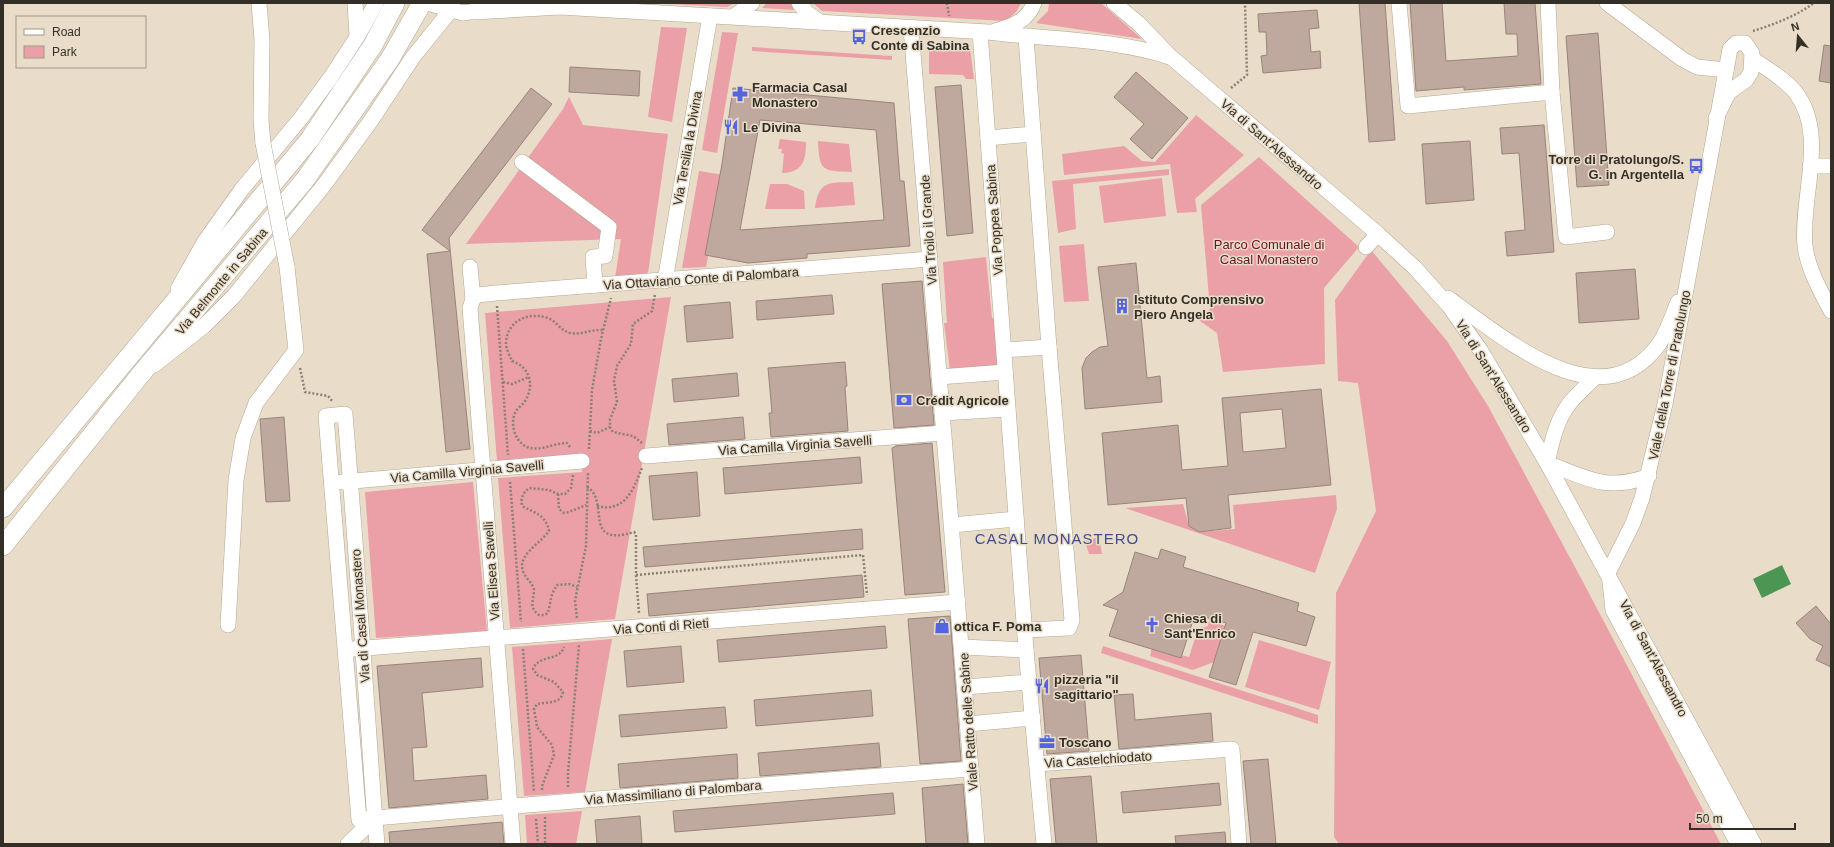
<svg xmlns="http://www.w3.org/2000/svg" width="1834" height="847" viewBox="0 0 1834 847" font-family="Arial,sans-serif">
	<rect width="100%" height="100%" fill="#e9ddc9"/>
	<!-- green -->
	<g fill="#eba0a7">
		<polygon points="651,3 735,3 727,7"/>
		<polygon points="767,3 790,3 796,10 762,8"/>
		<polygon points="813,3 1021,3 1016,12 1006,21 822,11"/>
		<polygon points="1049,3 1101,3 1142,39 1036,23 1048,11"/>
		<polygon points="661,27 687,28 672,122 648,117"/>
		<polygon points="722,32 738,33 717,153 702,150"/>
		<polygon points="929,45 970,48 974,79 966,79 963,75 929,74"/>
		<polygon points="752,47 892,56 892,60 752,51"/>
		<polygon points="569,97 583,125 668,134 648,273 615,278 621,239 466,244 563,109"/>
		<polygon points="1196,115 1244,155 1195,199 1197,212 1177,213 1170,164 1064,175 1062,154 1124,146 1142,161 1155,162"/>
		<path d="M780,139L806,142C806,161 803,172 782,173L784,154L781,153L782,149H778Z"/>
		<path d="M818,141L849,144L852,172C823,171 819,172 818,141Z"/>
		<polygon points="1259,157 1359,247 1324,288 1325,364 1223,372 1217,333 1200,321 1210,309 1201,205"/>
		<polygon points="1169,169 1169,175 1073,184 1076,229 1058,233 1052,181"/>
		<polygon points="699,171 724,175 706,267 682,268"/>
		<polygon points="1162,178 1166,216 1104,223 1099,186"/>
		<path d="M853,182L855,205L815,208C819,180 829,183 853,182Z"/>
		<polygon points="770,184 787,184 804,191 805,209 765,209"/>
		<polygon points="1084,244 1089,301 1064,302 1059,246"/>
		<polygon points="1371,250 1447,341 1488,406 1582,580 1721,844 1339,844 1334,837 1336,593 1376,511 1358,383 1338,381 1335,300"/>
		<polygon points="986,257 992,318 996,318 999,365 950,371 944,323 947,323 943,262"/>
		<polygon points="671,297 615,619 510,628 498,478 582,472 582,461 497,461 485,313"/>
		<polygon points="473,482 487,631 376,638 365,492"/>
		<polygon points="1336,495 1337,509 1315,573 1125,508 1183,504 1189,526 1199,532 1235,529 1233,505"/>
		<polygon points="1099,537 1102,554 1089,554 1085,541"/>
		<polygon points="1210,615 1217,616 1215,622 1225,626 1214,662 1193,670 1150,656 1152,648 1189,657 1198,629 1208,626"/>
		<polygon points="612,639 585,792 524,796 512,647"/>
		<polygon points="1259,640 1331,662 1319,710 1245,687"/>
		<polygon points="1103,646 1318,715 1318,724 1101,653"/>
		<polygon points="582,811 576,844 527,844 525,815"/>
	</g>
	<!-- water -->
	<polygon fill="#4b9652" points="1782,565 1791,584 1762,598 1753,579"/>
	<!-- building -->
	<g fill="#bfa99f" stroke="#99847a" fill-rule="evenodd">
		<polygon points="1359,3 1385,3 1395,140 1369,142"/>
		<polygon points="1410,3 1442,3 1446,61 1518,56 1517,34 1506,34 1504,3 1535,3 1541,84 1464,90 1464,87 1416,91"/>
		<polygon points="1317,10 1319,28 1309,29 1311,52 1320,51 1321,68 1263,73 1261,56 1267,55 1266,32 1259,32 1258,14"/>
		<polygon points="1598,33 1609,185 1577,187 1566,36"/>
		<polygon points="1824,45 1831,46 1831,83 1819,81"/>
		<polygon points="570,67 640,71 639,96 569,92"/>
		<polygon points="1136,72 1188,118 1152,159 1130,139 1144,124 1114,97"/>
		<polygon points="961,85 973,233 947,236 935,87"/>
		<polygon points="531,88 552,104 449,238 470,449 446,452 427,254 450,251 422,230"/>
		<path d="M733,88L894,103L900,181H904L910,246L807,254V258L748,263L705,255L722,164ZM760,120L876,130L884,220L740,230Z"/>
		<polygon points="1544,125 1554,252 1507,256 1505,232 1525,230 1519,153 1502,154 1500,128"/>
		<polygon points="1470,141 1474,200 1426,204 1422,144"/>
		<polygon points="1136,263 1147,378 1160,376 1162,402 1085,409 1082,368 1086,358 1092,352 1100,347 1108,346 1098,267"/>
		<polygon points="1635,269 1639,319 1579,323 1576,273"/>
		<polygon points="922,281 934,425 894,428 882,284"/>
		<polygon points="832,295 834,314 757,320 756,301"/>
		<polygon points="730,302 733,338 687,342 684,306"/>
		<polygon points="845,362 847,386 845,387 848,431 771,437 769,413 772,413 768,368"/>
		<polygon points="737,373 739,396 674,402 672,379"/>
		<path d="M1321,389L1331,485L1228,495L1231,528L1199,532L1189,526L1186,498L1108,505L1102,433L1178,425L1182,470L1228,466L1222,398ZM1282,409L1286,448L1243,452L1240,413Z"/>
		<polygon points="284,417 290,501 266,502 260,419"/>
		<polygon points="743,417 745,439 669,445 667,424"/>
		<polygon points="932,443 945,592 905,595 892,448 895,447 895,446"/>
		<polygon points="860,457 862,483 725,494 723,468"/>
		<polygon points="697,472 700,516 653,520 649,476"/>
		<polygon points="862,529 863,549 645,567 643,547"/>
		<polygon points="1161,549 1186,557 1183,567 1299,603 1297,611 1315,617 1306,646 1253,632 1236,685 1209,677 1226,623 1195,614 1181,658 1109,636 1118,610 1103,605 1123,592 1135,552 1158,559"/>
		<polygon points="862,575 864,597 649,616 647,594"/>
		<polygon points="1816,606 1831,624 1831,667 1816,660 1823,646 1810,639 1796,623"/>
		<polygon points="950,616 961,761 920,764 908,619"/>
		<polygon points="885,626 887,648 719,662 717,640"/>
		<polygon points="681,646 684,682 627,687 624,651"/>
		<polygon points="1081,655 1089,751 1047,754 1039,658"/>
		<polygon points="481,658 483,687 422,693 427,747 412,748 414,781 486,775 488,799 389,808 377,666"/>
		<polygon points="871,690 873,716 756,726 754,700"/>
		<polygon points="1133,694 1135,720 1211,713 1213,741 1119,749 1114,695"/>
		<polygon points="725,707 727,728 621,737 619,715"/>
		<polygon points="879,743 881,767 760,776 758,753"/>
		<polygon points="737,754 738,778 620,788 618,764"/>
		<polygon points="1268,759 1276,844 1251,844 1243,761"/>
		<polygon points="1091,776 1097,844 1056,844 1050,779"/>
		<polygon points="1219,783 1221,805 1123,813 1121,792"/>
		<polygon points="963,784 968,844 926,844 922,788"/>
		<polygon points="893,793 895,814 675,832 673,811"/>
		<polygon points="640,816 642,844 597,844 595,820"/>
		<polygon points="502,822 504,844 390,844 389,832"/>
		<polygon points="1225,832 1226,844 1176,844 1175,836"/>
	</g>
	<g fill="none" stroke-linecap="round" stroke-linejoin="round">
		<defs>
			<g id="minor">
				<polyline points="259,3 262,40 261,120 263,143"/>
				<polyline points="355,3 357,36"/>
				<polyline points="427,3 463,13 483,10"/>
				<polyline points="799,3 807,13 820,22"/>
				<polyline points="1114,3 1138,23 1171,57 1378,234 1415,268 1449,306 1481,351 1547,463 1754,844"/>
				<polyline points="1399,3 1408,106 1552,92"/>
				<polyline points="1548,3 1552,92 1566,237 1607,232"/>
				<polyline points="1607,3 1682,59 1697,67 1726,70"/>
				<path d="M474,12L560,7L988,32C1050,40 1110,38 1170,57"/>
				<polyline points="734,16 752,3"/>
				<polyline points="911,28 977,844"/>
				<path d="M995,31C1012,26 1028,21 1034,3"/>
				<polyline points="980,32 1026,650 1044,844"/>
				<path d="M1753,59C1767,69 1785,79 1796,93C1828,135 1800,198 1805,246C1808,269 1820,290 1831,311"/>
				<polyline points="988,138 1033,134"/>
				<polyline points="522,162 609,227 605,256 593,257 595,285"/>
				<polyline points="1810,166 1831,166"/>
				<polyline points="1366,247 1378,234"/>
				<polyline points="470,267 473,299"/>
				<polyline points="665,281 710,16"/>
				<polyline points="178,289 205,241 242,189 301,118 331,77 357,37 376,3"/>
				<path d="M1448,298C1503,337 1601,424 1659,344C1668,331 1672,316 1678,302"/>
				<polyline points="1004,350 1049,347"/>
				<polyline points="154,365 204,326 234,296 324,185 370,122 413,57 451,10"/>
				<polyline points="939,377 1005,372"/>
				<polyline points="942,413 1008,409"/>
				<polyline points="646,456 943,433"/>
				<path d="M1547,463C1586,478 1607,492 1649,476"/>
				<path d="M1547,463C1552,442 1556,421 1569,404C1577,394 1587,386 1595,377"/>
				<polyline points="342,482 582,461"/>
				<polyline points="952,525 1016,519"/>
				<polyline points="1608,573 1633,523 1642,498 1665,404 1730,49 1736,43 1745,43 1752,53 1751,72 1746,80 1729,92 1716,118"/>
				<polyline points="1610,582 1613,610 1738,844"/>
				<polyline points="228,625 236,480 243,438 256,403 296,350 287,267"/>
				<polyline points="1025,630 1069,628 1072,620 1049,347 1026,37"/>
				<polyline points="962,647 1026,650"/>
				<polyline points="353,649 958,602"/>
				<polyline points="965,687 1029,682"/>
				<polyline points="968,724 1033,718"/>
				<polyline points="1037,764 1232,749 1239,844"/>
				<polyline points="348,844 375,818"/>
				<path d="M377,844L374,809C365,678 356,546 345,414L326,416L359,820L375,818L761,785L971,769"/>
				<polyline points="513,844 470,308 473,299 478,295 496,293 930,259"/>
			</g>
			<g id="major">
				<polyline points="3,508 310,139 373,45 395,3"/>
				<polyline points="3,546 141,374 304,181 390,59 422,3"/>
			</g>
		</defs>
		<!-- minor casing -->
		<use href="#minor" stroke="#b2a693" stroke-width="16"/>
		<!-- major casing -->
		<use href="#major" stroke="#b2a693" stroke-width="20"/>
		<!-- path -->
		<g stroke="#888072" stroke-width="2.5" stroke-dasharray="2 2" stroke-linecap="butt">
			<polyline points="947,3 949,16"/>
			<path d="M1753,31C1775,24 1796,16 1814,3"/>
			<polyline points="1231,88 1247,75 1245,3"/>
			<polyline points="497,306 508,455"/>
			<polyline points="300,368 305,392 328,396 333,402"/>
			<polyline points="503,382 512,384 529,377"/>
			<polyline points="590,431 597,433 610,427"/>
			<polyline points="642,443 633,436 613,432 610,427 610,419 617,402 614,381 617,366 631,344 633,324 652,311 655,294"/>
			<path d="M570,447L567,443C554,443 540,452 527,447C515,442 510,424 515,413C517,408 523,405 525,401C535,386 530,367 512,361C510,356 506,349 506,344C506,322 527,311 548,318C556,321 561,331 570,333C582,335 592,329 603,330"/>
			<polyline points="589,449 592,390 601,339 611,298"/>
			<path d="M573,475L571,488L565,494H558L549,490L529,488C522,494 521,498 522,506C535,513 546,515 549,531C541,543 517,555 523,571C525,578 533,583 534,590C534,600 528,607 539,615H544L548,613L552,594L557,585L569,584L577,587"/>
			<polyline points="510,482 521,622"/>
			<path d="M587,487C611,501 581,548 634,532L636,534V575L639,613"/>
			<polyline points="558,494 559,509 564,513 569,512 586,505"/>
			<path d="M597,506C625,513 633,490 642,468"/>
			<polyline points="636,575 863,555 867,595"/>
			<polyline points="577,618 575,601 586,546 588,472"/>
			<polyline points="523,649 534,792"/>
			<polyline points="568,787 568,773 579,645"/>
			<path d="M542,790V786L554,755L552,745L537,727L534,709L537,704C547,702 561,704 563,692L554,682L537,675L533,669C539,654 559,662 564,647"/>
			<polyline points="545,817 545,842 548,844"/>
			<polyline points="536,819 538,844"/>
		</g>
		<!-- minor -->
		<use href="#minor" stroke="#fff" stroke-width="15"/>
		<!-- major -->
		<use href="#major" stroke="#fff" stroke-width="19"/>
		<defs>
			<polyline id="minor-bridge" points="263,143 287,267"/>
		</defs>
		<!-- minor-bridge casing -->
		<use href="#minor-bridge" stroke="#b2a693" stroke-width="16" stroke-linecap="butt"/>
		<!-- minor-bridge -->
		<use href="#minor-bridge" stroke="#fff" stroke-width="15"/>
	</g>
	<!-- icons -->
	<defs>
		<symbol id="bus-bare" viewBox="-9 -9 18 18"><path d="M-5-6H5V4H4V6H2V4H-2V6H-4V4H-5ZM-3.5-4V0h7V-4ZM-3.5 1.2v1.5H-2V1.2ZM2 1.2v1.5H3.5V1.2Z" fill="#5464db" stroke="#e9ddc9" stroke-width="2.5" paint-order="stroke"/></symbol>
		<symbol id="pharmacy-bare" viewBox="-9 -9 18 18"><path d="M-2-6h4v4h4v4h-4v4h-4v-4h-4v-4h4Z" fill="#5464db" stroke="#e9ddc9" stroke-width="2.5" paint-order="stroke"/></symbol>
		<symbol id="restaurant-bare" viewBox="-9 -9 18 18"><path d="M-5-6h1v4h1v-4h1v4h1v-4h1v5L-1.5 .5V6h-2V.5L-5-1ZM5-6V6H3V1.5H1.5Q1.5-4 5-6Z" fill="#5464db" stroke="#e9ddc9" stroke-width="2.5" paint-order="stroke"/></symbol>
		<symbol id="building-bare" viewBox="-9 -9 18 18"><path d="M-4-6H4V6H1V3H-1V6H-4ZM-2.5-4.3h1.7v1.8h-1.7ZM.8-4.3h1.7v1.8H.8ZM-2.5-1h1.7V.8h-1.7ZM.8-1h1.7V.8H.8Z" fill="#5464db" stroke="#e9ddc9" stroke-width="2.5" paint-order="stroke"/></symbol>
		<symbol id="bank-bare" viewBox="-9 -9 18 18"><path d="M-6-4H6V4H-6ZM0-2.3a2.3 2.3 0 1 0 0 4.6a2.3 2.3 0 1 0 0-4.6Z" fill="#5464db" stroke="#e9ddc9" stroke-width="2.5" paint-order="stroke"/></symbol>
		<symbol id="church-bare" viewBox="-9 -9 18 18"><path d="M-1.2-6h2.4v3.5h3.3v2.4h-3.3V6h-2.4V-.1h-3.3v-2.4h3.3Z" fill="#5464db" stroke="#e9ddc9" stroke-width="2.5" paint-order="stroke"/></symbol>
		<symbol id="shop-bare" viewBox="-9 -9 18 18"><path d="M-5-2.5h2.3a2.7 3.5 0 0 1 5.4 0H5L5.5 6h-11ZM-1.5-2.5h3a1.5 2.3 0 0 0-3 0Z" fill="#5464db" stroke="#e9ddc9" stroke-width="2.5" paint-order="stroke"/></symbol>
		<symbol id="office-bare" viewBox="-9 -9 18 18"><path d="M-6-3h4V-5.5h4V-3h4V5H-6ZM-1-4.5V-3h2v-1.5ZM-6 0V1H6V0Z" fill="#5464db" stroke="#e9ddc9" stroke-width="2.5" paint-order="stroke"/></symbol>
	</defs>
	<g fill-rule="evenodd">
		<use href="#bus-bare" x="848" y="26" width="22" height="22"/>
		<use href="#pharmacy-bare" x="729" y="83" width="22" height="22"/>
		<use href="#restaurant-bare" x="720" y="116" width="22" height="22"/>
		<use href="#bus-bare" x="1685" y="155" width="22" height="22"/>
		<use href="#building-bare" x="1111" y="295" width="22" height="22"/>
		<use href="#bank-bare" x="893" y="389" width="22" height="22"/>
		<use href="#church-bare" x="1141" y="614" width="22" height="22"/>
		<use href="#shop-bare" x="931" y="615" width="22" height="22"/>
		<use href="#restaurant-bare" x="1031" y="675" width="22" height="22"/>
		<use href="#office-bare" x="1036" y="731" width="22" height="22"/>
	</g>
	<g text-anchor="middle" stroke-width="3" stroke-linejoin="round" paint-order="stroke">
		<!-- poi labels -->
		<g font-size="13" font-weight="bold" fill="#332e26" stroke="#e9ddc9" text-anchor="start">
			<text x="871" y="35">Crescenzio<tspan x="871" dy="15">Conte di Sabina</tspan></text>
			<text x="752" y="92">Farmacia Casal<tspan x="752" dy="15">Monastero</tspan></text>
			<text x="743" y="132">Le Divina</text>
			<text x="1684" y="164" text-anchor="end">Torre di Pratolungo/S.<tspan x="1684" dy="15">G. in Argentella</tspan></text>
			<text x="1134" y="304">Istituto Comprensivo<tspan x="1134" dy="15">Piero Angela</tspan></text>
			<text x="916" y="405">Crédit Agricole</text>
			<text x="1164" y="623">Chiesa di<tspan x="1164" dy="15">Sant'Enrico</tspan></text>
			<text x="954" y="631">ottica F. Poma</text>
			<text x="1054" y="684">pizzeria "il<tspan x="1054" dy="15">sagittario"</tspan></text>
			<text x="1059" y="747">Toscano</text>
		</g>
		<!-- street labels -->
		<g font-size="13" fill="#332e26" stroke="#e9ddc9">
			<text transform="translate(1272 144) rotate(41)" y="5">Via di Sant'Alessandro</text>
			<text transform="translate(687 148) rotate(-80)" y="5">Via Tersilia la Divina</text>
			<text transform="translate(994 220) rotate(-94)" y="5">Via Poppea Sabina</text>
			<text transform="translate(928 230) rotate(-94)" y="5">Via Troilo il Grande</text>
			<text transform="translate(701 278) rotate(-4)" y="5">Via Ottaviano Conte di Palombara</text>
			<text transform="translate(221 281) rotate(-50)" y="5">Via Belmonte in Sabina</text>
			<text transform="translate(1669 375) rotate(-79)" y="5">Viale della Torre di Pratolungo</text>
			<text transform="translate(1494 376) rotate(58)" y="5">Via di Sant'Alessandro</text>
			<text transform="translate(795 445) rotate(-4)" y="5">Via Camilla Virginia Savelli</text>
			<text transform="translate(467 471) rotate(-5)" y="5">Via Camilla Virginia Savelli</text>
			<text transform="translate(491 571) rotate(-94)" y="5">Via Elisea Savelli</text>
			<text transform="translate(360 616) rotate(-94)" y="5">Via di Casal Monastero</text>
			<text transform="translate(661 626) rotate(-4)" y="5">Via Conti di Rieti</text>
			<text transform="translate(1654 658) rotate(62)" y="5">Via di Sant'Alessandro</text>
			<text transform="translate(968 722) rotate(-94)" y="5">Viale Ratto delle Sabine</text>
			<text transform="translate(1098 759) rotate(-4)" y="5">Via Castelchiodato</text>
			<text transform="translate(673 792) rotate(-5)" y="5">Via Massimiliano di Palombara</text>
		</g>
		<!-- park labels -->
		<g font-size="13" fill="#6b1027" stroke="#e9ddc9">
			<text x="1269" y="249">Parco Comunale di<tspan x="1269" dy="15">Casal Monastero</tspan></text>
		</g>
		<!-- quarter labels -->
		<g font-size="15" letter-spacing="1" fill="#414c89" stroke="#e9ddc9">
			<text x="1057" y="544">CASAL MONASTERO</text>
		</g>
	</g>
	<!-- border -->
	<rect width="1834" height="847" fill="none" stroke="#332e26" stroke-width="8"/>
	<!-- legend -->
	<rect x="16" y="16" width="130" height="52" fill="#e9ddc9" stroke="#a09788"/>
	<rect x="24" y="29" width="20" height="6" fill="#ffffff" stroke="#a09788"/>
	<text x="52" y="36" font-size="12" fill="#332e26">Road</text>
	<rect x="24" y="46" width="20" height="12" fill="#eba0a7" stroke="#a09788"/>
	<text x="52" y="56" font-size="12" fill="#332e26">Park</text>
	<!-- north arrow -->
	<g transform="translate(1798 36) rotate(343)" stroke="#e9ddc9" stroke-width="3" paint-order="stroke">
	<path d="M0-3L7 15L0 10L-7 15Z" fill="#332e26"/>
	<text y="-6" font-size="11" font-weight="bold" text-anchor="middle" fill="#332e26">N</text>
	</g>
	<!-- scale -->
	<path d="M1690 823v6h105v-6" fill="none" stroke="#332e26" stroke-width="2"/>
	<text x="1696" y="823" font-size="12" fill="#332e26" stroke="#e9ddc9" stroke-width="3" paint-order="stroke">50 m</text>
</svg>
